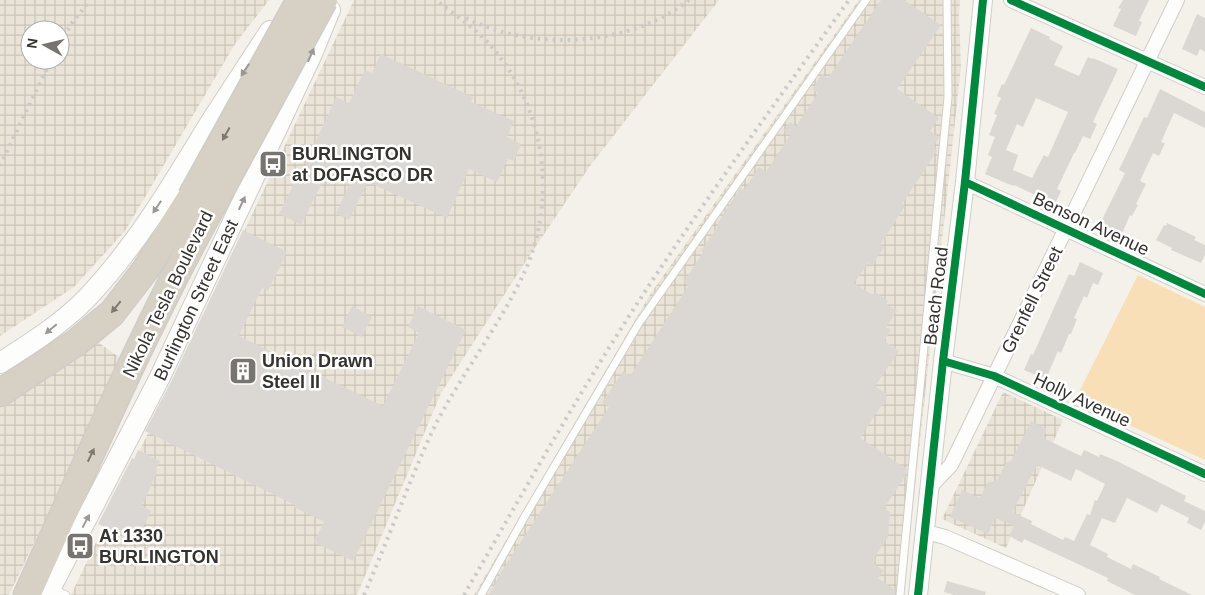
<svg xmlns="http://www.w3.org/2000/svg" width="1205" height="595" viewBox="0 0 1205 595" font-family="Helvetica,sans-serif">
	<defs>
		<pattern id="industrial-grid" width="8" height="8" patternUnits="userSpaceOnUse" patternTransform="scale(1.25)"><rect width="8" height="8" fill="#eae3d7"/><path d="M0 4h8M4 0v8" fill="none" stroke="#c9c3b9"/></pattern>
	</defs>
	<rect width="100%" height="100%" fill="#f4f0ea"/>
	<!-- industrial -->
	<g fill="url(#industrial-grid)" fill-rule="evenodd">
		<path d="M0,0H269L235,44L125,231L74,287L0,336ZM30,30H60V60H30Z"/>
		<polygon points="354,0 719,0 590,166 526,261 441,393 357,595 71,595"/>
		<polygon points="859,0 960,0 959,15 961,67 903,595 474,595 651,293"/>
		<polygon points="99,343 123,360 9,595 0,595 0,405"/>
		<polygon points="1003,392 1063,420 1006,548 942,519"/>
	</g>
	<!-- green -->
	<polygon fill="#f8dfb7" points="1138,275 1205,307 1205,460 1075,400"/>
	<!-- building -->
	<g fill="#dbd8d3" fill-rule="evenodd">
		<polygon points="881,0 904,0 941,25 897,89 939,118 930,131 939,137 933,147 937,151 902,204 905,206 880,245 884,247 872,266 868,263 854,283 873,295 875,292 888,301 886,304 897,311 886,327 891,330 884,341 899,351 875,386 887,394 885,396 887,397 860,438 907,469 906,475 884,508 890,512 888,537 874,558 876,559 873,563 884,571 878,578 895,590 895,595 489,595 501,572 609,407 602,403 623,371 630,376 689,285 684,282 703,252 701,251 719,224 718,223 740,188 744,190 759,167 766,172 790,135 784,131 790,122 796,126 818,93 812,89 822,74 828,78"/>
		<polygon points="1123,0 1149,0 1139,21 1142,22 1136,36 1113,26 1121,9 1118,8"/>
		<polygon points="1197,14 1205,18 1205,52 1200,49 1197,56 1182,49"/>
		<path d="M1031,28L1050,37L1049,39L1063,46L1054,65L1079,76L1088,57L1093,59V58L1118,69L1093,122L1097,124L1090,139L1083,136L1075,153H1074L1057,189L1061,191L1055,204L1014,185L1013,186L985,174L992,157L988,155L995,137L989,135L997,115L994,114L1001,98L997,96L1002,84L1004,85ZM1036,98L1068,112L1048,157L1044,155L1032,178L1013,170L1018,155L1006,150L1017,124L1023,127Z"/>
		<polygon points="381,54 473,97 471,102 514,121 507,137 521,144 514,161 508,159 497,182 469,169 447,218 368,182 349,220 336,213 354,175 331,165 301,225 279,214 302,167 304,168 336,97 349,103 365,70 372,73"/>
		<polygon points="1160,89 1205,112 1205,128 1174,113 1161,142 1165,143 1159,156 1153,153 1140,181 1146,184 1136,204 1138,205 1132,216 1130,215 1122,234 1100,224 1125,173 1119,170 1144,117 1147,118"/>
		<polygon points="1167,223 1196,237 1194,240 1205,245 1205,255 1201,263 1171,250 1172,248 1156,240 1164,225 1166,226"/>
		<polygon points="243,230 287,252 268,291 262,288 239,336 383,406 419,333 408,327 418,306 466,330 353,561 314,542 324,522 294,507 295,505 145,431 170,384"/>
		<polygon points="1080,262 1103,273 1098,285 1093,283 1087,298 1084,296 1074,318 1077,319 1071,334 1069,334 1061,353 1058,351 1046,379 1024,370 1031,354 1033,355 1069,274 1074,276"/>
		<polygon points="352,306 372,317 362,337 342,327"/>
		<path d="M1031,421L1047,429L1043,438L1081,456L1084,450L1099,457L1100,454L1117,461L1186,496L1184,501L1205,511V522L1201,530L1187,523L1189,518L1161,504L1157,513L1127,498L1115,523L1102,518L1090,545L1108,554L1107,557L1131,569L1133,564L1160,577L1159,579L1192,595H1135L1107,581L1108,578L1024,539L1022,543L1009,536L1014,526L995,518L988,534L950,517L962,490L980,498L987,483L997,480L1006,463L1011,461ZM1037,465L1071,481L1076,469L1105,484L1097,501L1095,500L1090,515L1087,514L1074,541L1065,537L1063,540L1031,524L1032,521L1012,512Z"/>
		<polygon points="138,450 160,461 156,469 158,470 142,506 151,511 136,542 98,524 132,458 134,459"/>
		<polygon points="947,581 986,592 985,595 954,595 944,592"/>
	</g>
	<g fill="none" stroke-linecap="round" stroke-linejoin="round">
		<defs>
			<g id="service">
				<polyline points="53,589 66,595"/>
				<polyline points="481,595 525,516 639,323 866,0"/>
				<polyline points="900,595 948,97 947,0"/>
			</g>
			<g id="minor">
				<polyline points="1011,0 1205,87"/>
				<polyline points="965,182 1205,294"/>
				<polyline points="943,361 994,376 1205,474"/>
				<polyline points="930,487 951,465 1177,0"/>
				<polyline points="926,532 945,537 1078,595"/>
			</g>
			<polyline id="tertiary" points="918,595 943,361 965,182 983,0"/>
			<g id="secondary">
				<path d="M0,363C30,344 60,325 85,300C135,248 173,184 210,123C230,92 250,62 270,31"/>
				<polyline points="47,595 159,379 311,56 330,10"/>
			</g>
			<g id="motorway">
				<polyline points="0,393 77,342 112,313 146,269 191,197"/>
				<path d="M27,595C86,465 142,333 211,208"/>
			</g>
		</defs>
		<!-- service casing -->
		<use href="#service" stroke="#d1cec9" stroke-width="9"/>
		<!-- minor casing -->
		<use href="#minor" stroke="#d1cec9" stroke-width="16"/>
		<!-- tertiary casing -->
		<use href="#tertiary" stroke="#d1cec9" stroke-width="20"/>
		<!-- secondary casing -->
		<use href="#secondary" stroke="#d1cec9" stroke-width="22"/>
		<!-- motorway casing -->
		<use href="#motorway" stroke="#cfcdca" stroke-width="29"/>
		<!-- service -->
		<use href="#service" stroke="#fdfdfc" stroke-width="7"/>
		<!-- minor -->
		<use href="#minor" stroke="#fdfdfc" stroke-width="14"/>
		<!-- tertiary -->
		<use href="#tertiary" stroke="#fdfdfc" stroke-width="18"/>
		<!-- secondary -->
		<use href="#secondary" stroke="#fdfdfc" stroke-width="20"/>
		<!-- motorway -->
		<use href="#motorway" stroke="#d7d0c4" stroke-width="26"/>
		<!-- rail -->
		<g stroke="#cbcac8" stroke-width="4" stroke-dasharray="2.5 5" stroke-linecap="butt">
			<path d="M466,18C534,52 629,47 689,0"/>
			<polyline points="60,43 72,23 90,0"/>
			<polyline points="0,166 51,60"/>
			<path d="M364,595C379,560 393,525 407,490C417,466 427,441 439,418C466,368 501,323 525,271C558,196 545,107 490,45C475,28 454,14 435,0"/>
			<path d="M464,595C524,491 582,387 648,287C712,190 781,95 849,0"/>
		</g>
		<defs>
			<g id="motorway-bridge">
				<polyline points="191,197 300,0"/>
				<polyline points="211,208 324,0"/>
			</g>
		</defs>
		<!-- motorway-bridge casing -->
		<use href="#motorway-bridge" stroke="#cfcdca" stroke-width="29" stroke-linecap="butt"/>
		<!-- motorway-bridge -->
		<use href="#motorway-bridge" stroke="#d7d0c4" stroke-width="26"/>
		<defs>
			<g id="cycleway">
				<polyline points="1011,0 1205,87"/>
				<polyline points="965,182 1205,294"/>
				<polyline points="943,361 994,376 1205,474"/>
				<polyline points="918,595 943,361 965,182 983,0"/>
			</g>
		</defs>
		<!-- cycleway casing -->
		<use href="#cycleway" stroke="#fff" stroke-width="11"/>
		<!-- cycleway -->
		<use href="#cycleway" stroke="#00873e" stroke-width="8"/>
	</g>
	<!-- one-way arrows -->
	<defs><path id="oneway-solid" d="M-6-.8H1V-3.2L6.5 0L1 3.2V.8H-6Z" transform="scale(1.25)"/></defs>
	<g fill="#9a9896">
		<use href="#oneway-solid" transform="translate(311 55) rotate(-66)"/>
		<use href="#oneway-solid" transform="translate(245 70) rotate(123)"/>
		<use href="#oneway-solid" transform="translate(242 203) rotate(-65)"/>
		<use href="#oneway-solid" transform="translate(157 207) rotate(124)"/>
		<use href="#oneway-solid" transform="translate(51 329) rotate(140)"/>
		<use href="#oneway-solid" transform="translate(86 521) rotate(-62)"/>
	</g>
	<g fill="#7e7a72">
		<use href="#oneway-solid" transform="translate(226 134) rotate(119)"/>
		<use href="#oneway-solid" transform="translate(116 307) rotate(129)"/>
		<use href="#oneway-solid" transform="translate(91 455) rotate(-65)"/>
	</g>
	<!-- icons -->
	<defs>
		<symbol id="bus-square" viewBox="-11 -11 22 22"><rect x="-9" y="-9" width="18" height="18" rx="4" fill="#787570" stroke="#fff"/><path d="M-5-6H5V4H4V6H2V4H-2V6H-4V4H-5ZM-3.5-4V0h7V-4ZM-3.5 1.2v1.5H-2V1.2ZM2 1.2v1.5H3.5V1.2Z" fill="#fff"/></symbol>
		<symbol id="building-square" viewBox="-11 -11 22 22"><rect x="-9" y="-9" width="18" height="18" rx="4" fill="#787570" stroke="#fff"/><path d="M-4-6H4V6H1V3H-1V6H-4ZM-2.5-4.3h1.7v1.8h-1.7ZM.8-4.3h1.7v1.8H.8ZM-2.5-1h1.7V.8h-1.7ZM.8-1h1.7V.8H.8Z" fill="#fff"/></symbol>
	</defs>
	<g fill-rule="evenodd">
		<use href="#bus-square" x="257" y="148" width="32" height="32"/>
		<use href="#building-square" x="227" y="355" width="32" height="32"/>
		<use href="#bus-square" x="64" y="530" width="32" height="32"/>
	</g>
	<g text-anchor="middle" stroke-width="5" stroke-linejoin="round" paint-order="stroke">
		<!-- poi labels -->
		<g font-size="18" font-weight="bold" fill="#36332f" stroke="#fff" text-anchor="start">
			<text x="292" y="160">BURLINGTON<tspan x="292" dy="21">at DOFASCO DR</tspan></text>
			<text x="262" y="367">Union Drawn<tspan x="262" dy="21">Steel II</tspan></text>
			<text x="99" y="542">At 1330<tspan x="99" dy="21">BURLINGTON</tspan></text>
		</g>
		<!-- street labels -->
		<g font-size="18" fill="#36332f" stroke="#fff">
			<text transform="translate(1091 224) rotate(25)" y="6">Benson Avenue</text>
			<text transform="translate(168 294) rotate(-64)" y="6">Nikola Tesla Boulevard</text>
			<text transform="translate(936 296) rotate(-83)" y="6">Beach Road</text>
			<text transform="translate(196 300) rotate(-65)" y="6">Burlington Street East</text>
			<text transform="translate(1032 300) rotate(-64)" y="6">Grenfell Street</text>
			<text transform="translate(1082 400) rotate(25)" y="6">Holly Avenue</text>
		</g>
	</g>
	<!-- north arrow -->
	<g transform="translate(45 45) rotate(278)"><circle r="24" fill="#ffffff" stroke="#afadac"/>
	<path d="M0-4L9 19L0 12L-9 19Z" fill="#787570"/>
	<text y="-8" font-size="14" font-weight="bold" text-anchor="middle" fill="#36332f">N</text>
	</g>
</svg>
